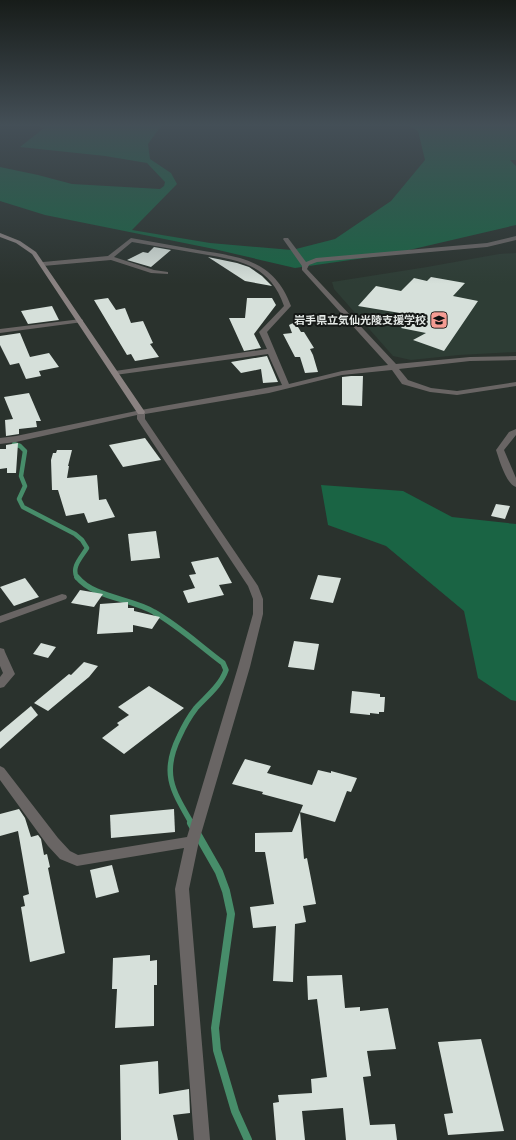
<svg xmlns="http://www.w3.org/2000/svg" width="516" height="1140" viewBox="0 0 516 1140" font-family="Karla,'Noto Sans JP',sans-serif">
	<rect width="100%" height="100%" fill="#2a322d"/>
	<!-- built -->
	<polygon fill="#2e3d35" points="516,253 516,352 459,355 411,360 393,356 334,289 332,282 427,267 499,254"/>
	<!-- forest -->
	<g fill="#1a6444">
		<polygon points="33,124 165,124 161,126 148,144 150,159 171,173 177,184 132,230 210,243 292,250 335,239 391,201 425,160 418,131 406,124 516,124 516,160 510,160 516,166 516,225 392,254 295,268 214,249 45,215 0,201 0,167 38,175 72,184 160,189 164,186 165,182 147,163 105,156 20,147 44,128"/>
		<polygon points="321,485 403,491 452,517 516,524 516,701 511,700 478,678 464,611 386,546 328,525"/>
	</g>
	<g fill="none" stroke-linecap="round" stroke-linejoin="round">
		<!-- stream-far2 -->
		<path stroke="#478d6a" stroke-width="4.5" d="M14,444L20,446L25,451L21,476L25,486L19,499L23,507L75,534L82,540L87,548C81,558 71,567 77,578"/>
		<!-- stream-far1 -->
		<path stroke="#478d6a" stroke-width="5.5" d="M77,577C94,598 131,598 154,612C179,626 200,646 223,663L226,670C221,685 207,696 196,708C189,717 184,726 179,737C161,774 173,791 192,824"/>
		<!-- stream -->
		<polyline stroke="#478d6a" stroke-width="8" points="191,823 219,872 226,891 231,914 215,1028 217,1050 235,1111 248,1140"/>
	</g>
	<!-- building -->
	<g fill="#d6e0da">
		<polygon points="154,247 171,250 151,267 127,260 143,252 148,253"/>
		<polygon points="208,257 237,263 249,267 262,276 272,286 245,281"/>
		<polygon points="431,277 465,283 453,296 478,301 444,351 413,340 426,333 401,328 412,315 358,306 376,286 401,291 414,278 427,281"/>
		<polygon points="108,298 116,310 125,308 131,323 143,321 153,343 150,344 159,357 135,361 131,354 127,355 94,300"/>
		<polygon points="247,298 272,298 276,305 254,334 261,348 244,351 229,318 245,318"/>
		<polygon points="52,306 59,320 28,324 21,311"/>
		<polygon points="295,322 301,332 304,332 314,348 310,349 313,355 318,372 305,373 300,357 295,357 283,334 292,333 289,325"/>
		<polygon points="20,333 30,357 49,353 59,367 39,371 41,376 26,379 19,363 10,365 0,345 0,336"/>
		<polygon points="267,356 278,382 263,383 261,369 241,373 231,362"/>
		<polygon points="351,376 363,376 362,406 342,405 342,377"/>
		<polygon points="29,393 41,421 36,421 37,427 19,429 19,434 6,436 5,420 13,419 4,397"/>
		<polygon points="145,438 161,460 123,467 109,445"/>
		<polygon points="18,443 16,473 7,473 7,468 0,469 0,449 6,449 6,445"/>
		<polygon points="57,450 72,450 68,466 69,466 67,478 97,475 99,500 106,499 115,517 88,523 84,513 66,516 58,490 52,490 51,460 53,453 56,453"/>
		<polygon points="496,504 510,506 505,519 491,516"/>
		<polygon points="156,531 160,558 131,561 128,534"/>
		<polygon points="218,557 232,583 219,585 224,595 188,603 183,591 195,588 189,575 196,574 191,562"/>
		<polygon points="318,575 341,578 333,603 310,599"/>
		<polygon points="25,578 39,597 14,606 0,587"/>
		<polygon points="80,590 103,594 94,607 71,603"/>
		<polygon points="128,602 128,608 134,608 134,611 160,617 152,629 133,625 133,632 97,634 100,604"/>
		<polygon points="294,641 319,644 314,670 288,667"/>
		<polygon points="41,643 56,647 48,658 33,654"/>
		<polygon points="84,662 98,666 89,677 48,711 34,703 69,674 71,675"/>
		<polygon points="149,686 184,708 124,754 102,738 119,725 117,723 129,715 118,707"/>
		<polygon points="352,691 380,694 380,697 385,697 384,712 379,712 379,714 370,713 370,715 350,713"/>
		<polygon points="31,706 38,715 0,749 0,732"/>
		<polygon points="245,759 271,766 267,773 312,785 318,770 331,773 331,771 357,778 351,792 347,791 335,822 300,812 304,859 307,858 316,904 303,906 306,922 295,924 293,982 273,981 276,926 253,928 250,907 274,904 265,852 255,852 255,833 292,832 303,805 262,794 263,792 232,784"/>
		<polygon points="19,809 25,818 31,837 38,835 41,839 44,855 47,854 50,867 48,868 65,953 30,962 21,907 25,906 23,896 29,894 18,831 0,836 0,814"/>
		<polygon points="174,809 175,832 111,838 110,815"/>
		<polygon points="112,865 119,892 96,898 90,870"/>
		<polygon points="150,955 150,961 157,960 157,985 154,985 154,1026 115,1028 117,989 112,989 113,958"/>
		<polygon points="342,975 345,1008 360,1007 360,1011 388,1008 396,1049 367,1051 371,1076 363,1077 370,1125 395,1124 397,1140 346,1140 343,1108 302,1111 305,1140 276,1140 273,1103 279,1102 278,1095 312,1093 311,1079 327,1077 317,999 308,1000 307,976"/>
		<polygon points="481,1039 504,1131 448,1135 444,1114 453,1113 438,1042"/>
		<polygon points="158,1061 159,1094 189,1089 190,1113 173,1115 178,1140 121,1140 120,1065"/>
	</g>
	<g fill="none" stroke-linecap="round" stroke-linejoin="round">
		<!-- street -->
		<g fill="#696564" fill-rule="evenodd">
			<path d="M516,236V240L487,247L317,262L309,265L307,269L396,364L470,357L516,356V360L470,361L399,369L408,380L431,388L457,391L516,382V386L457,395L430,392L402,384L392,370L342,375L269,393L145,414V419L258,586L263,599V614L250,667L199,841L189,889L210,1140H194L175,889L184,848L77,866L60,859L48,846L0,780V766L4,768L58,838L70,851L78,855L187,837L238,667L253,614V599L248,586L137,419V415L16,442L0,444V438L16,436L141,410L282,385L268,354L115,375L111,373L115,371L267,349L259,332L284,306C269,262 236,260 196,253C175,249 153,246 132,242L114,257L154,270L168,272V274L151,273L111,260L43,266L40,264L43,262L108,256L131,238C153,242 176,246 198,250C241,257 274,260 291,306L267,332L289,384L342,371L388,365L302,270V266L283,239L284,238H288L306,262L316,258L487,243Z"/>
			<polygon points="81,319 83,320 83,322 0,333 0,329"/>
			<path d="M516,429V435L504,450L516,478V487C506,484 499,459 496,450L509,432Z"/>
			<polygon points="62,594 66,595 67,597 66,599 0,623 0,616"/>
			<polygon points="0,648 4,649 5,652 15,674 4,687 0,688 0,677 3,673 0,666"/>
		</g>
		<!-- secondary -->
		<polygon fill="#8a8281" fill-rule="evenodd" points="0,233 20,241 36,252 145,412 144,414 138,414 32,254 16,243 0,237"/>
	</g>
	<!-- sky -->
	<linearGradient id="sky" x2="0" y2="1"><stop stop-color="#171c19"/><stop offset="0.44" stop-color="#444f57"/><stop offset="1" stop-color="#444f57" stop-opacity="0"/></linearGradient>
	<rect width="516" height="284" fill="url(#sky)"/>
	<!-- icons -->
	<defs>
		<symbol id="school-square" viewBox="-11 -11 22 22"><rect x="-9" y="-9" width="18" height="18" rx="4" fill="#f59c93" stroke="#151816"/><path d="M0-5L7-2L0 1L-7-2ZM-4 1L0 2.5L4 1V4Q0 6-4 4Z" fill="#111"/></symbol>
	</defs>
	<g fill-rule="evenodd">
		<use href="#school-square" x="429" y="310" width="20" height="20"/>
	</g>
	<g text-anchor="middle" stroke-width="4" stroke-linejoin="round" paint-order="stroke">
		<!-- far-poi labels -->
		<g font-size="11" font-weight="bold" fill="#e4e9e6" stroke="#151816" text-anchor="end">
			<text x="426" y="324">岩手県立気仙光陵支援学校</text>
		</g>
	</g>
</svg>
